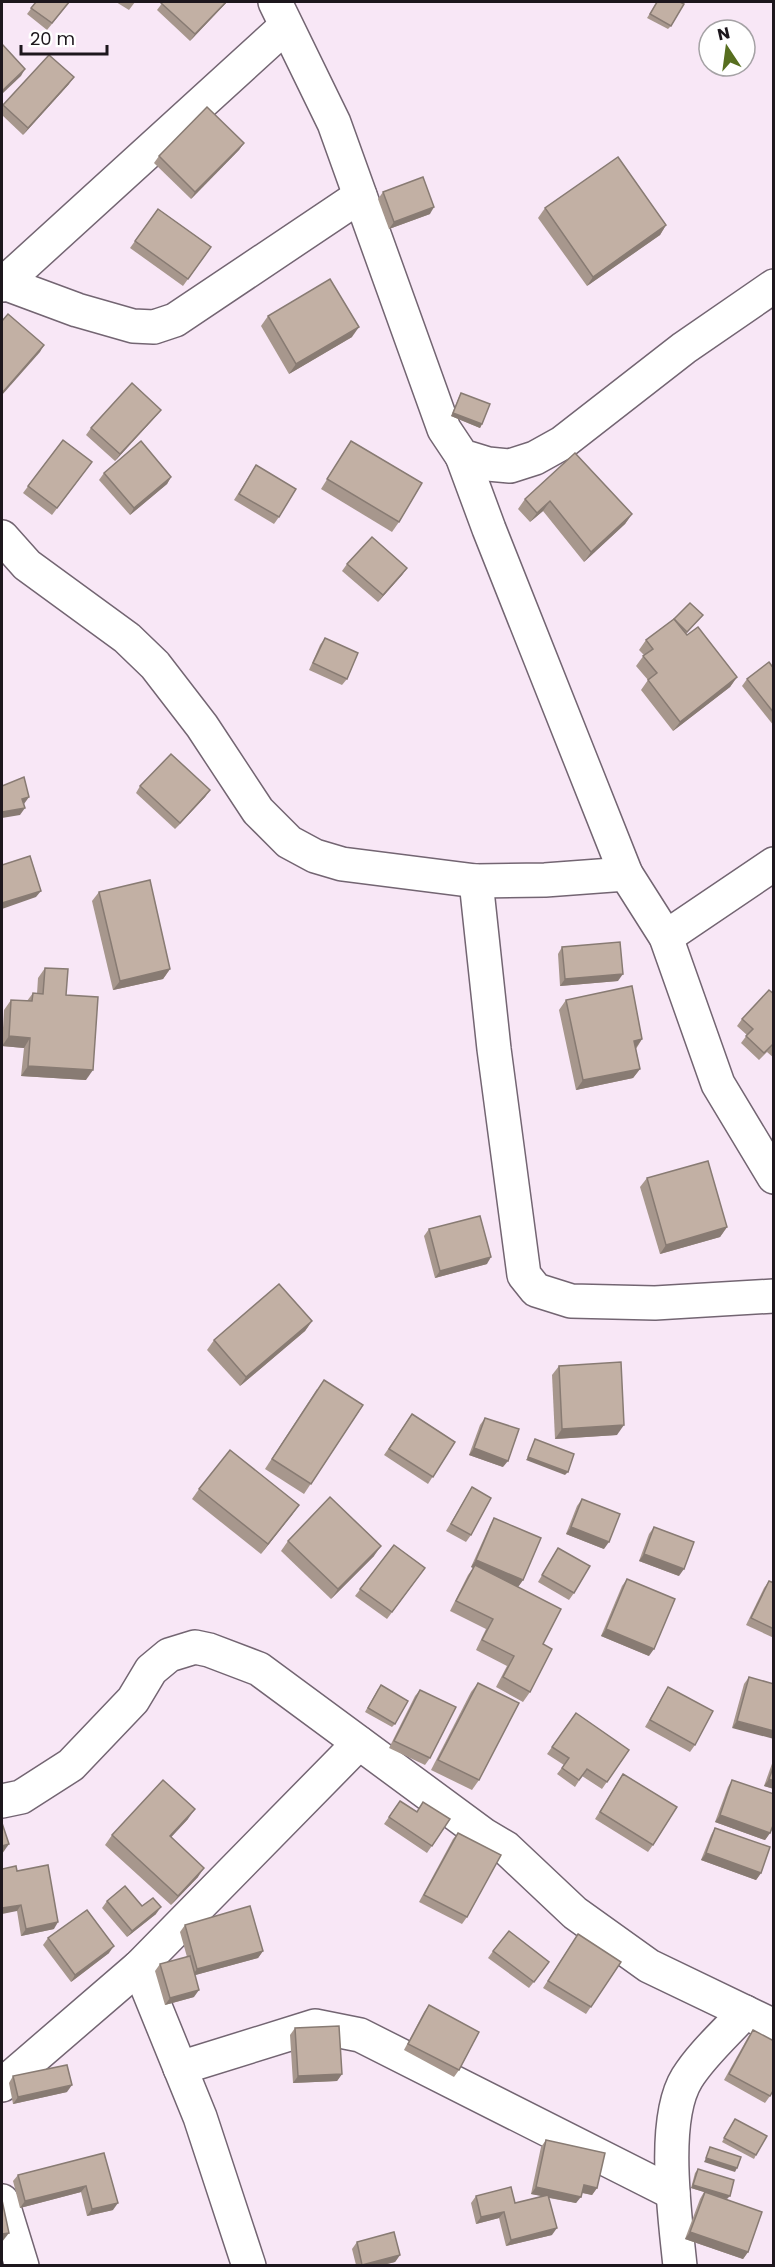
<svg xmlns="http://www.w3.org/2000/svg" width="775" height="2267" viewBox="0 0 775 2267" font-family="Poppins,sans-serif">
	<rect width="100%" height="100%" fill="#f8e7f6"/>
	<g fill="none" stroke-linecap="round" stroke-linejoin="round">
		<defs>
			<g id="street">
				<polyline points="275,2 334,123 444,429 462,456 488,464 510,466 535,458 562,443 684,348 774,286"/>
				<polyline points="4,283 286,26"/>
				<polyline points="2,285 4,283 77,310 133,326 154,327 175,320 360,196"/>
				<polyline points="462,456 489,529 626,874 666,937 718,1084 774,1177"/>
				<polyline points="2,537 27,565 127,638 155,665 202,726 258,811 289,842 315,856 342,864 476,881 545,880 626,874"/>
				<polyline points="476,881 494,1049 524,1275 536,1290 571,1301 655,1303 774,1296"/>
				<polyline points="666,937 774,864"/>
				<polyline points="2,1801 21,1797 71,1765 133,1700 151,1670 169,1655 195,1647 209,1650 259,1669 484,1835 506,1848 575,1913 649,1966 774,2026"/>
				<polyline points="139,1967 200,2117 249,2266"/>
				<polyline points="180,2068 315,2026 360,2035 673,2193"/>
				<polyline points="2,2085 139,1967 359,1743"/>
				<polyline points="2,2201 22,2266"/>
				<path d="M680,2266C675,2216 661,2120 687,2078C702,2054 726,2033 745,2012"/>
			</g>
		</defs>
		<!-- street casing -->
		<use href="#street" stroke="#736572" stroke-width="36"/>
		<!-- street -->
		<use href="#street" stroke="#fff" stroke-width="33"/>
	</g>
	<!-- wall -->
	<g fill="#a7978d">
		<polygon points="36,2 70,2 47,30 27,14"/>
		<polygon points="116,2 135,2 129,10"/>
		<polygon points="163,2 227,2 190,41 157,10"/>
		<polygon points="657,2 671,26 668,29 647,18"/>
		<polygon points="69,84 23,135 2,115 2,108 3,105"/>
		<polygon points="244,143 239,150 191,199 154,163 159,156"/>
		<polygon points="383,192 430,214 389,229 378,199"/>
		<polygon points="545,208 666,225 660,235 587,286 538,218"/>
		<polygon points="158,209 211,247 183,286 130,248"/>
		<polygon points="268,316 352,337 289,374 261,326"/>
		<polygon points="461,393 482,424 480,428 451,416 459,397"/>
		<polygon points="161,410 156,416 115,461 86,435 91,428"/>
		<polygon points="63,440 92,462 52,515 23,493"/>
		<polygon points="351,441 399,522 392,532 321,489"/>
		<polygon points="575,453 632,514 625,524 584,562 543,511 530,522 518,509 525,499"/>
		<polygon points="256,465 279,517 274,524 234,500"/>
		<polygon points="104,473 171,477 167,484 130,515 99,480"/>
		<polygon points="347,564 407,568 402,575 378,602 342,571"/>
		<polygon points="700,618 686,634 737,677 730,687 673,731 641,690 648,680 636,666 644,655 639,650 646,640 674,619"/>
		<polygon points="325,638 347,679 342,685 309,670 320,645"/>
		<polygon points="774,669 774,726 742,686 747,679"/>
		<polygon points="140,786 210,790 205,797 175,829 136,793"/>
		<polygon points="99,892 170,969 163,979 113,990 92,901"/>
		<polygon points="562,947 618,981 560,986 558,954"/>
		<polygon points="45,968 66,995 86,1080 21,1076 24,1048 2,1046 4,1010 11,1000 27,1001 33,993 37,994 38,978"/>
		<polygon points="774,994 774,1058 767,1052 759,1060 741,1043 747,1035 737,1026 742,1019"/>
		<polygon points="566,1000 642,1039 636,1049 640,1069 633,1078 576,1090 559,1010"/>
		<polygon points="647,1178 727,1227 720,1237 660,1254 640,1187"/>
		<polygon points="429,1229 487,1264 435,1278 424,1236"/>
		<polygon points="312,1321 305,1331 240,1386 207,1350 214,1340"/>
		<polygon points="559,1366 617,1435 555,1439 552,1375"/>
		<polygon points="317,1389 363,1405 304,1494 265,1469"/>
		<polygon points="412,1414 455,1442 428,1484 384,1455"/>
		<polygon points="485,1418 503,1467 469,1455 480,1425"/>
		<polygon points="472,1487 471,1535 466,1542 446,1531"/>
		<polygon points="199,1489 299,1505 261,1554 192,1499"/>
		<polygon points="582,1499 604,1549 566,1534 577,1506"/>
		<polygon points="494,1518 523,1580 518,1587 543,1644 530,1692 523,1702 496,1687 507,1666 476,1650 486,1629 450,1611 468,1575 473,1568 471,1567 490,1525"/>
		<polygon points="654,1527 679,1576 639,1561 649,1534"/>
		<polygon points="288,1541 374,1556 331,1599 281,1551"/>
		<polygon points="394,1545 425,1568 387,1619 355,1596"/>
		<polygon points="558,1548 574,1593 569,1600 538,1582"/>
		<polygon points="627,1579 649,1656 601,1636 622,1586"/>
		<polygon points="769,1581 774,1583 774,1638 746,1625 764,1588"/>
		<polygon points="749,1677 774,1684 732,1728 744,1684"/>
		<polygon points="478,1683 479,1780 472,1790 431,1770 471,1692"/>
		<polygon points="668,1687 695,1745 690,1752 645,1727"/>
		<polygon points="378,1689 395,1724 392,1727 365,1712"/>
		<polygon points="420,1690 430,1758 425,1765 389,1748 415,1696"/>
		<polygon points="576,1713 629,1750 602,1789 582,1776 575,1787 557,1774 564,1765 547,1754"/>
		<polygon points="774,1758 774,1789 764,1786"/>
		<polygon points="623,1774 653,1845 648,1852 595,1819"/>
		<polygon points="732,1780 770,1833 765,1840 715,1822 728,1787"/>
		<polygon points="400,1801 417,1812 450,1819 427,1853 384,1824"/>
		<polygon points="188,1819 171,1837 198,1877 171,1905 105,1845 112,1835"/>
		<polygon points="715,1828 761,1873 756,1880 701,1860 711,1835"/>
		<polygon points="458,1833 467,1917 462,1924 419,1902 453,1839"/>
		<polygon points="17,1871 54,1929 21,1936 17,1911"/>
		<polygon points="107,1901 142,1906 156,1914 127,1937 102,1908"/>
		<polygon points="185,1925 263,1951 258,1958 195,1975 194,1997 165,2005 155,1971 160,1964 187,1957 180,1932"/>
		<polygon points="578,1934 621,1962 586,2014 543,1988"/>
		<polygon points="48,1938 109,1953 71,1982 43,1945"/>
		<polygon points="493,1951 544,1969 529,1988 488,1958"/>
		<polygon points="429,2005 459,2070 454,2077 404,2050 424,2012"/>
		<polygon points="295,2028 342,2074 337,2081 293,2083 290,2035"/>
		<polygon points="753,2030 770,2096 765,2103 724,2080 748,2037"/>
		<polygon points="13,2076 67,2092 13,2104 9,2083"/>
		<polygon points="733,2122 756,2155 754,2159 722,2142"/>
		<polygon points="546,2140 597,2188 592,2195 582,2193 576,2203 549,2198 552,2235 506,2246 499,2218 476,2224 471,2203 476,2196 515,2203 543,2196 531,2194 541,2147"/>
		<polygon points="104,2153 113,2210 87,2216 81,2192 20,2208 13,2181 18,2175"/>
		<polygon points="698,2169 727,2199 748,2252 743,2259 685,2239 700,2199 704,2192 691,2188 695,2173"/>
		<polygon points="357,2242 400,2255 395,2262 383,2265 356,2265 352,2249"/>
	</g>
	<!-- shaded-wall -->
	<g fill="#887b73">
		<polygon points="226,2 227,2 225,4 190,41 195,34"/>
		<polygon points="25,69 21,76 2,94 2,91"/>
		<polygon points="74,77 69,84 23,135 28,128"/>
		<polygon points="244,143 239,150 191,199 195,192"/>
		<polygon points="434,207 430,214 389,229 394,222"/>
		<polygon points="666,225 660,235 587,286 593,277"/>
		<polygon points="359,327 352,337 289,374 296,364"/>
		<polygon points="44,345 40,352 2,395 2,393"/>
		<polygon points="161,410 156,416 115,461 120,454"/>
		<polygon points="453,413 482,424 480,428 451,416"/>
		<polygon points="171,477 167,484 130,515 134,508"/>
		<polygon points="550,501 543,511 530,522 537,513"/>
		<polygon points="632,514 625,524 584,562 591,552"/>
		<polygon points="407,568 402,575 378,602 383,595"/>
		<polygon points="737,677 730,687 673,731 680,722"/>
		<polygon points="210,790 205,797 175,829 180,823"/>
		<polygon points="29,797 24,804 17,806 22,799"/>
		<polygon points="25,808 20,815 2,818 2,812"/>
		<polygon points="41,891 36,897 2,909 2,903"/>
		<polygon points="170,969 163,979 113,990 120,981"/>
		<polygon points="623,974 618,981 560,986 565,979"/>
		<polygon points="9,1036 30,1038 24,1048 2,1046"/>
		<polygon points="642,1039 635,1049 634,1041"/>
		<polygon points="28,1066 93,1070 86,1080 21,1076"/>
		<polygon points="640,1069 633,1078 576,1090 583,1080"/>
		<polygon points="727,1227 720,1237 660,1254 666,1245"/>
		<polygon points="491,1257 487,1264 435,1278 440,1271"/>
		<polygon points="312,1321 305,1331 240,1386 246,1377"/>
		<polygon points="624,1425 617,1435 555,1439 562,1429"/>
		<polygon points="474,1448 508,1461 503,1467 469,1455"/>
		<polygon points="528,1457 568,1472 565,1475 526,1460"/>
		<polygon points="299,1505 292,1515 261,1554 268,1544"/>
		<polygon points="571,1527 609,1542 604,1549 566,1534"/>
		<polygon points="381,1546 374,1556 331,1599 338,1589"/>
		<polygon points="644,1554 684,1569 679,1576 639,1561"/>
		<polygon points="476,1560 523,1580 518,1587 471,1567"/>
		<polygon points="606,1629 654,1649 649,1656 601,1636"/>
		<polygon points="737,1721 774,1731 774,1739 732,1728"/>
		<polygon points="769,1779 774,1781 774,1789 764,1786"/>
		<polygon points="195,1809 188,1819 163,1846 170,1836"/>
		<polygon points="720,1815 770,1833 765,1840 715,1822"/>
		<polygon points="9,1844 2,1854 2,1846"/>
		<polygon points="706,1853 761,1873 756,1880 701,1860"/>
		<polygon points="204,1868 198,1877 171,1905 178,1896"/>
		<polygon points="21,1905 17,1911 2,1914 2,1908"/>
		<polygon points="161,1907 156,1914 127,1937 132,1931"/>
		<polygon points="58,1922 54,1929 21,1936 26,1929"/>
		<polygon points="114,1946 109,1953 71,1982 75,1975"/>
		<polygon points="263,1951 258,1958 192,1976 197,1969"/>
		<polygon points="199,1990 194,1997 165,2005 170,1998"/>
		<polygon points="342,2074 337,2081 293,2083 298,2076"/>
		<polygon points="72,2085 67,2092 13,2104 18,2097"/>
		<polygon points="706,2158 737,2168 735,2172 704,2162"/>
		<polygon points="584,2185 597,2188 592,2195 579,2192"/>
		<polygon points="693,2185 730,2196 727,2199 691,2188"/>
		<polygon points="86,2186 81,2192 20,2208 25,2201"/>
		<polygon points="536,2187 581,2197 576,2203 531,2194"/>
		<polygon points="118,2203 113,2210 87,2216 92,2209"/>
		<polygon points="504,2212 499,2218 476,2224 481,2217"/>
		<polygon points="557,2228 552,2235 506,2246 511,2240"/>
		<polygon points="690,2232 748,2252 743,2259 685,2239"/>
		<polygon points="9,2233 2,2242 2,2234"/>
		<polygon points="400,2255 395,2262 383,2265 362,2265"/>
	</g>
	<!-- building -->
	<g fill="#c2b0a4" stroke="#887b73" stroke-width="1.5">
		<polygon points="36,2 69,2 52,23 31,8"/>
		<polygon points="163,2 226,2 195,34 161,3"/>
		<polygon points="657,2 680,2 684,4 671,26 650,14"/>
		<polygon points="2,44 25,69 2,91"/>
		<polygon points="49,55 74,77 28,128 3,105"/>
		<polygon points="207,107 244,143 195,192 159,156"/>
		<polygon points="618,157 666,225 593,277 545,208"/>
		<polygon points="423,177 434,207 394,222 383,192"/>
		<polygon points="158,209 211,247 188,279 135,241"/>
		<polygon points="330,279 359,327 296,364 268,316"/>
		<polygon points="8,314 44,345 2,393 2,321"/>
		<polygon points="132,383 161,410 120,454 91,428"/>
		<polygon points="461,393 490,404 482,424 453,413"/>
		<polygon points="63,440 92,462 57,508 28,486"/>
		<polygon points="141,441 171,477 134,508 104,473"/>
		<polygon points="351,441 422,483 399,522 327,479"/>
		<polygon points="575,453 632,514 591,552 550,501 537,513 525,499"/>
		<polygon points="256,465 296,489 279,517 239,494"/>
		<polygon points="372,537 407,568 383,595 347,564"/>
		<polygon points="690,603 703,615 687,632 674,619"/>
		<polygon points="674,619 687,635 698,627 737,677 680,722 648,680 657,673 643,656 653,649 646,640"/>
		<polygon points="325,638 358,653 347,679 313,663"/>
		<polygon points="769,662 774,669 774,713 747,679"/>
		<polygon points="171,754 210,790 180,823 140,786"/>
		<polygon points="24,777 29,797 22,799 25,808 2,812 2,786"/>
		<polygon points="30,856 41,891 2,903 2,865"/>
		<polygon points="150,880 170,969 120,981 99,892"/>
		<polygon points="620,942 623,974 565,979 562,947"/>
		<polygon points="45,968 68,969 66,995 98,997 93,1070 28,1066 30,1038 9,1036 11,1000 32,1001 33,993 43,994"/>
		<polygon points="632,986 642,1039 634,1041 640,1069 583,1080 566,1000"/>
		<polygon points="769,990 774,994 774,1047 772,1045 764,1053 746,1036 753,1029 742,1019"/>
		<polygon points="708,1161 727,1227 666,1245 647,1178"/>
		<polygon points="480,1216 491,1257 440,1271 429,1229"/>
		<polygon points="279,1284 312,1321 246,1377 214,1340"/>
		<polygon points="621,1362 624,1425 562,1429 559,1366"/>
		<polygon points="324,1380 363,1405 311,1484 272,1459"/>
		<polygon points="412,1414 455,1442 433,1477 389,1449"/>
		<polygon points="485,1418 519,1429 508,1461 474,1448"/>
		<polygon points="535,1439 574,1454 568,1472 528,1457"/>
		<polygon points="230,1450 299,1505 268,1544 199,1489"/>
		<polygon points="472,1487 491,1498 471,1535 451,1524"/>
		<polygon points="330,1497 381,1546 338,1589 288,1541"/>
		<polygon points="582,1499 620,1514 609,1542 571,1527"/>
		<polygon points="494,1518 541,1538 523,1580 476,1560"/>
		<polygon points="654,1527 694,1542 684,1569 644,1554"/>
		<polygon points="394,1545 425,1568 392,1612 360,1589"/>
		<polygon points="558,1548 590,1566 574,1593 542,1575"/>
		<polygon points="475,1565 561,1609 543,1644 552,1649 530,1692 503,1677 514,1656 482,1640 493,1619 456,1601"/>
		<polygon points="627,1579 675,1599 654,1649 606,1629"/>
		<polygon points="769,1581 774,1583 774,1629 751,1618"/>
		<polygon points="749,1677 774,1684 774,1731 737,1721"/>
		<polygon points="478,1683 519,1703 479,1780 438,1760"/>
		<polygon points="381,1685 408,1701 395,1724 368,1708"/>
		<polygon points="668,1687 713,1711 695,1745 650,1720"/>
		<polygon points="420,1690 456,1707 430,1758 394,1741"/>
		<polygon points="576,1713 629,1750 607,1782 587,1769 579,1780 562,1768 569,1758 552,1747"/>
		<polygon points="774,1765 774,1781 769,1779"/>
		<polygon points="623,1774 677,1807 653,1845 600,1812"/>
		<polygon points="163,1780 195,1809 170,1836 204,1868 178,1896 112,1835"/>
		<polygon points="732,1780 774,1794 774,1823 770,1833 720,1815"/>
		<polygon points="400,1801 417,1812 423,1802 450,1819 432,1846 389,1817"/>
		<polygon points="2,1823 9,1844 2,1846"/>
		<polygon points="715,1828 770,1847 761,1873 706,1853"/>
		<polygon points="458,1833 501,1855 467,1917 424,1895"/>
		<polygon points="48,1865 58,1922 26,1929 21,1905 2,1908 2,1869 16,1866 17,1871"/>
		<polygon points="125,1886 142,1906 153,1898 161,1907 132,1931 107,1901"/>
		<polygon points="250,1906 263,1951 197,1969 185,1925"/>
		<polygon points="87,1910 114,1946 75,1975 48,1938"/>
		<polygon points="509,1931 549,1962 534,1982 493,1951"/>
		<polygon points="578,1934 621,1962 591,2007 548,1981"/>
		<polygon points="190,1956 199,1990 170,1998 160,1964"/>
		<polygon points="429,2005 479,2032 459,2070 408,2044"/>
		<polygon points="339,2026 342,2074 298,2076 295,2028"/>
		<polygon points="753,2030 774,2041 774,2089 770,2096 729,2074"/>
		<polygon points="67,2065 72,2085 18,2097 13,2076"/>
		<polygon points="735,2119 767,2136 756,2155 724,2138"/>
		<polygon points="546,2140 605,2153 597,2188 584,2185 581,2197 536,2187"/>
		<polygon points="710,2147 741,2157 737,2168 706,2158"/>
		<polygon points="104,2153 118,2203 92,2209 86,2186 25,2201 18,2175"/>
		<polygon points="698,2169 734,2180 730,2196 693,2185"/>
		<polygon points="511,2187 515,2203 548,2195 557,2228 511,2240 504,2212 481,2217 476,2196"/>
		<polygon points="705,2192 762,2212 748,2252 690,2232"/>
		<polygon points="2,2200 9,2233 2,2234"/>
		<polygon points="394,2232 400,2255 362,2265 357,2242"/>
	</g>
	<!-- border -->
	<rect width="775" height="2267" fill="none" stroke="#1d171d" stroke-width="6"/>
	<!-- north arrow -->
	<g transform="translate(727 48) rotate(347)"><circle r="28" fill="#ffffff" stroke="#a5a2a5" stroke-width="1.5"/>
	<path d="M0-4.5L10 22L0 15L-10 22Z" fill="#576e1f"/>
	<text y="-9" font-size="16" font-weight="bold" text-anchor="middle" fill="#1d171d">N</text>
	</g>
	<!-- scale -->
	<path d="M21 45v9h86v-9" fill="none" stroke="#1d171d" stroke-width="3"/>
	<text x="30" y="45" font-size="18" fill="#1d171d" stroke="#ffffff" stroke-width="4.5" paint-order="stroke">20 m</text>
</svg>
